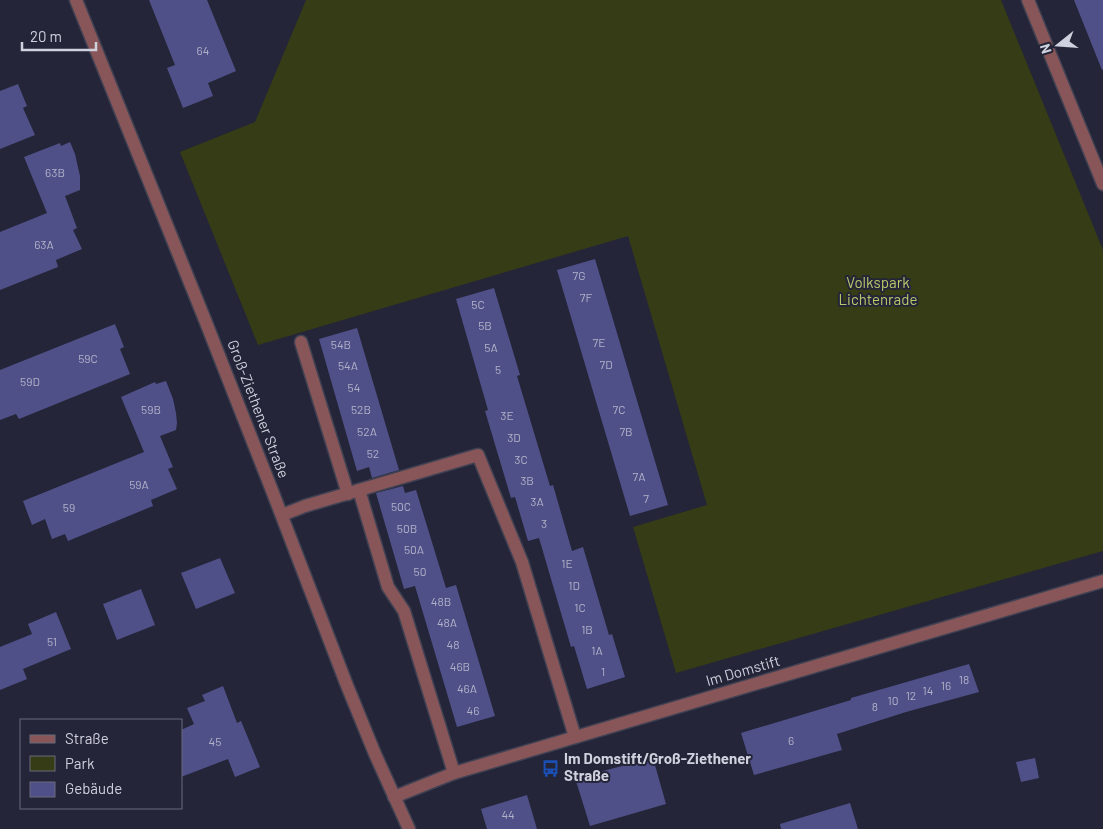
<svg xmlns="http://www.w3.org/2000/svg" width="1103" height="829" viewBox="0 0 1103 829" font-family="Barlow,sans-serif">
	<rect width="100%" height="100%" fill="#242538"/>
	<!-- green -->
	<polygon fill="#363c16" points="306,0 1001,0 1103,250 1103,551 676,673 633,527 707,505 628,236 258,345 180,152 255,122"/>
	<!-- building -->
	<g fill="#505088">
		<polygon points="149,0 207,0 236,71 208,83 213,96 183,108 167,68 175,65"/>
		<polygon points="1074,0 1103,0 1103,69 1102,70"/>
		<polygon points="18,84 27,106 23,108 35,135 0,149 0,91"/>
		<polygon points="70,142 75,154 80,176 80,190 65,196 77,228 73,230 82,249 56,260 58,267 0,290 0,232 47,213 24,157 60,143 61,146"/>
		<polygon points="595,259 668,505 630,516 557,270"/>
		<polygon points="494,288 520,375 517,376 550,486 553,485 572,551 583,547 609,635 612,634 625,677 587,689 574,646 571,647 539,538 528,541 515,497 511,498 485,411 488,410 456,299"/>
		<polygon points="115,324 124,347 120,349 130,374 19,419 16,414 0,420 0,370"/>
		<polygon points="357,328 399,470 372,478 369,467 357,471 319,339"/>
		<polygon points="166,381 173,399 176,413 177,423 176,430 160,436 173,467 168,469 177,489 151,500 153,506 68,541 65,534 52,539 45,519 32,525 23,501 144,452 121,397 155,382 156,384"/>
		<polygon points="403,486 405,493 416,490 446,588 456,585 495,716 457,727 415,586 404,589 376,493"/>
		<polygon points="220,558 235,593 196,609 181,573"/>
		<polygon points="141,589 155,625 117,640 103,604"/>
		<polygon points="56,612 71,649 23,669 27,679 0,690 0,647 32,634 28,624"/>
		<polygon points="969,664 979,692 906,712 837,734 842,750 754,775 741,733 851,700 851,698"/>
		<polygon points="223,686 237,723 241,721 260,767 235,777 228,759 181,777 181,730 194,724 187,708 205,701 202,695"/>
		<polygon points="653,758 666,804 590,826 576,781 596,775 595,773"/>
		<polygon points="1035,758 1039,778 1021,782 1016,762"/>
		<polygon points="527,795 537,829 487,829 481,809"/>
		<polygon points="850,803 858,829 781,829 780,824"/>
	</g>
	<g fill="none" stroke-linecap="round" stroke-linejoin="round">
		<defs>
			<g id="minor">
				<polyline points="76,0 205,320 273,493 346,683 375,754 409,829"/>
				<polyline points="1028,0 1103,184"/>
				<polyline points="301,342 348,494"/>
				<polyline points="359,490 388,587 404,611 454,773"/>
				<polyline points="282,515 305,506 478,455 522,562 575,737"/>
				<polyline points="394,797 454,773 1103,581"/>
			</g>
		</defs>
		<!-- minor casing -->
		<use href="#minor" stroke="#404153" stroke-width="15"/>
		<!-- minor -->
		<use href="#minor" stroke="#885658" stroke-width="12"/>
	</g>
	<!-- icons -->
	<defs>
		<symbol id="bus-bare" viewBox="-9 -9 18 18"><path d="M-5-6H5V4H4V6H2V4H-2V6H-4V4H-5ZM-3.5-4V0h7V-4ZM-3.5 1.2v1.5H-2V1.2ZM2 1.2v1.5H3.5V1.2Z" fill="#1a4fb4" stroke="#242538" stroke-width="2.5" paint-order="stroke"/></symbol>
	</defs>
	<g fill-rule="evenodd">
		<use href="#bus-bare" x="538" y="756" width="25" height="25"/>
	</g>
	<g text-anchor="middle" stroke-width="4" stroke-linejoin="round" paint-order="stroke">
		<!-- number labels -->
		<g font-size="12" fill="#b0b1c8">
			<text x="203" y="55">64</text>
			<text x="55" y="177">63B</text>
			<text x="44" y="249">63A</text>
			<text x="579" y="280">7G</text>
			<text x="586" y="302">7F</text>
			<text x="478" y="309">5C</text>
			<text x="485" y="330">5B</text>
			<text x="599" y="347">7E</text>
			<text x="341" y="349">54B</text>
			<text x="491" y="352">5A</text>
			<text x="88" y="363">59C</text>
			<text x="606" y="369">7D</text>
			<text x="348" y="370">54A</text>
			<text x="498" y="374">5</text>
			<text x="30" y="386">59D</text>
			<text x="354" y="392">54</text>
			<text x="151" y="414">59B</text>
			<text x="361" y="414">52B</text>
			<text x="619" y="414">7C</text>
			<text x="507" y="420">3E</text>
			<text x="367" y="436">52A</text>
			<text x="626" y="436">7B</text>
			<text x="514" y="442">3D</text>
			<text x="373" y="458">52</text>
			<text x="521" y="464">3C</text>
			<text x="639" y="481">7A</text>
			<text x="527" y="485">3B</text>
			<text x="139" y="489">59A</text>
			<text x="646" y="503">7</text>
			<text x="537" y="506">3A</text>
			<text x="401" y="511">50C</text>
			<text x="69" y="512">59</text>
			<text x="544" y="528">3</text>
			<text x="407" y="533">50B</text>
			<text x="414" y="554">50A</text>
			<text x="567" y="568">1E</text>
			<text x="420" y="576">50</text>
			<text x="574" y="590">1D</text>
			<text x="441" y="606">48B</text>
			<text x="580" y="612">1C</text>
			<text x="447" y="627">48A</text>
			<text x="587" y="634">1B</text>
			<text x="52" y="646">51</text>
			<text x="453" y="649">48</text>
			<text x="597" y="655">1A</text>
			<text x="460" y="671">46B</text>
			<text x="603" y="676">1</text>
			<text x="964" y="684">18</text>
			<text x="946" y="690">16</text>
			<text x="467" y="693">46A</text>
			<text x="928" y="695">14</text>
			<text x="911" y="700">12</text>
			<text x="893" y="705">10</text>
			<text x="875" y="711">8</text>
			<text x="473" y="715">46</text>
			<text x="791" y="745">6</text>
			<text x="215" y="746">45</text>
			<text x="508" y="819">44</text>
		</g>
		<!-- park labels -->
		<g font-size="15" fill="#b8c86b" stroke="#242538">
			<text x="878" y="288">Volkspark<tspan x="878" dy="17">Lichtenrade</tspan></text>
		</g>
		<!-- street labels -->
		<g font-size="15" fill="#d0d1de" stroke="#242538">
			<text transform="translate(258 409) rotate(69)" y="5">Groß-Ziethener Straße</text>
			<text transform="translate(743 671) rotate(-16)" y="5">Im Domstift</text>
		</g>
		<!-- poi labels -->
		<g font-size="15" font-weight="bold" fill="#d0d1de" stroke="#242538" text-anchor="start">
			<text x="564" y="764">Im Domstift/Groß-Ziethener<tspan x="564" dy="17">Straße</tspan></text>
		</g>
	</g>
	<!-- legend -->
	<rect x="20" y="719" width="162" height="90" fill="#242538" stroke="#696a7a"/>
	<rect x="30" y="735" width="25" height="8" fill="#885658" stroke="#696a7a"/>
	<text x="65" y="744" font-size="15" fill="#d0d1de">Straße</text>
	<rect x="30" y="756" width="25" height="15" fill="#363c16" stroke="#696a7a"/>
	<text x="65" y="769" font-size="15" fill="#d0d1de">Park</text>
	<rect x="30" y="782" width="25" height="15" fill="#505088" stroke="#696a7a"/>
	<text x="65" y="794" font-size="15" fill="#d0d1de">Gebäude</text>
	<!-- north arrow -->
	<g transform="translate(1058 45) rotate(253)" stroke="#242538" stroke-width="4" paint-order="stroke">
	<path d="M0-4L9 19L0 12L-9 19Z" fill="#d0d1de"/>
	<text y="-8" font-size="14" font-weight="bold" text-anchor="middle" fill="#d0d1de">N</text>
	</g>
	<!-- scale -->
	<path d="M22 42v8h74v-8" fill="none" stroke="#d0d1de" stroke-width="2.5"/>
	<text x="30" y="42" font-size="15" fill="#d0d1de" stroke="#242538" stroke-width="4" paint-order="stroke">20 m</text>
</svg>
